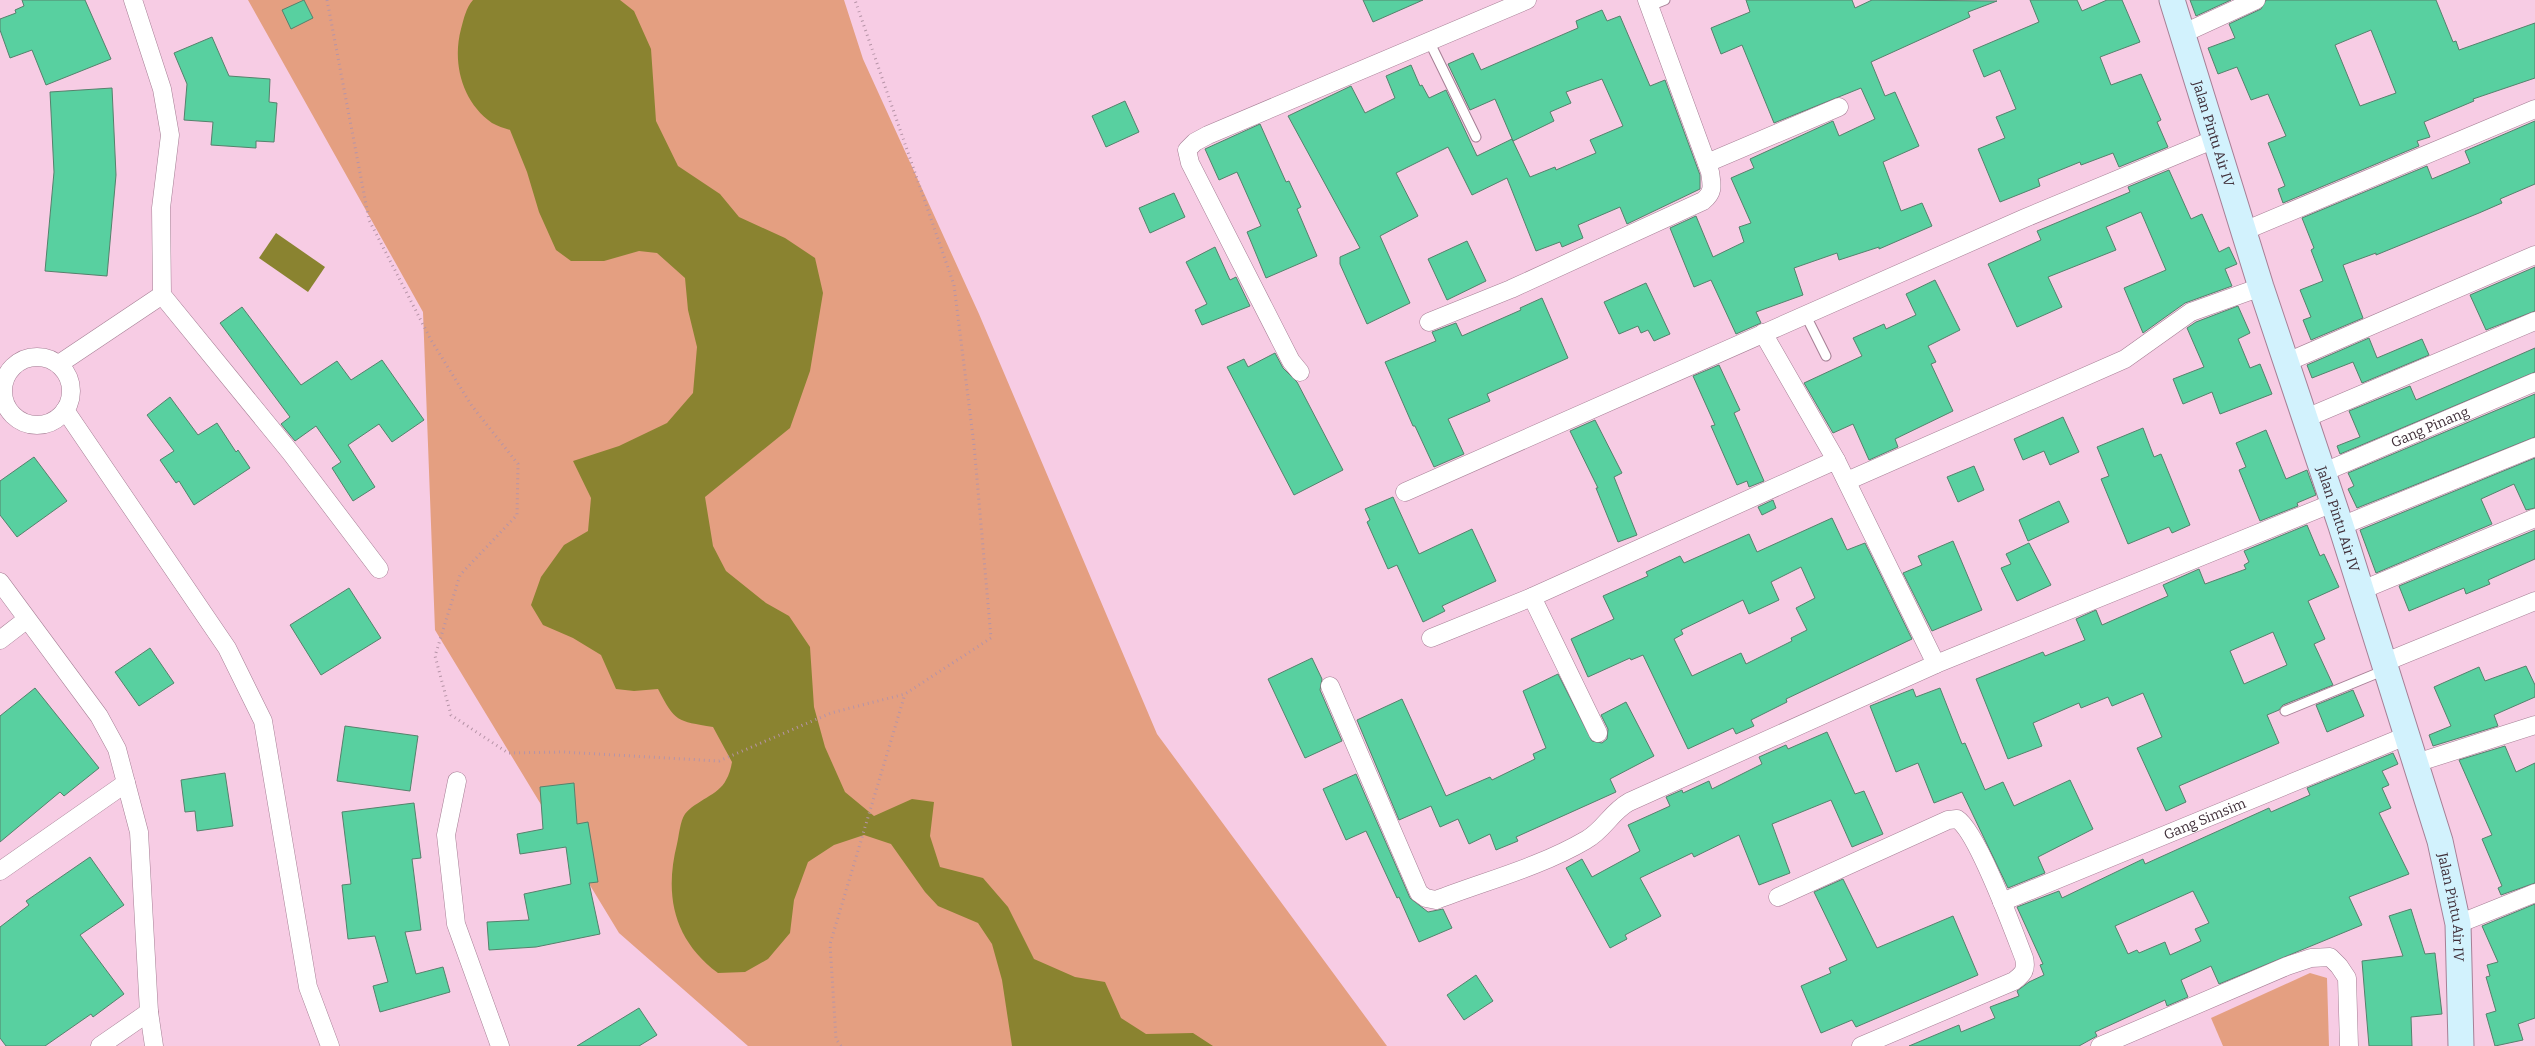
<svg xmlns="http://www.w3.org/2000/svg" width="2535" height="1046" viewBox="0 0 2535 1046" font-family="Bitter,serif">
	<rect width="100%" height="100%" fill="#f7cce4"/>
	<!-- green -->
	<g fill="#e49f81">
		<polygon points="248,0 844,0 863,59 979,314 1157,734 1387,1046 748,1046 619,933 435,630 423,312"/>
		<polygon points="2310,973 2327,978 2329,1046 2223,1046 2211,1018"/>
	</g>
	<!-- water -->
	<g fill="#8a8330">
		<path d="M473,0H620L634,11L651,49L656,121L678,166L720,194L739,217L785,238L815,258L823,293L810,371L790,428L705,497L713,546L726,571L766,603L789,616L810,647L814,707L825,747L845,792L874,816L912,799L934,802L930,836L940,867L983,878L1008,907L1034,959L1075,977L1105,982L1121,1018L1146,1034L1193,1033L1213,1046H1012L1002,980L992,944L978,923L938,906L925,892L891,844L864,835L834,845L808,862L794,900L790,933L768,959L745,972L718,973C674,940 664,896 677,844C679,836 680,821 685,814C695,801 719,795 726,780C729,775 731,768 732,762L713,727C677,721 675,722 658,689L634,691L616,689L601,655L573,638L543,625L531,605L541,577L564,545L588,531L591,498L573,461L619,446L667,423L693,393L697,347L688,310L685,278L657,253L639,251L604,261H571L556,250L539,212L527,172L510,130C504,128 497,126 492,123C462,102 452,63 461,29C464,18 466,8 473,0Z"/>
		<polygon points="276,233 325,267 308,292 259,258"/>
	</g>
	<!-- building -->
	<g fill="#58d0a0" stroke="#55816c" fill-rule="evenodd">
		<polygon points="22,0 85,0 111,59 46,85 32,50 10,58 0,30 0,19 16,13 15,10 24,6"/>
		<polygon points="304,0 313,18 291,29 282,10"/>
		<polygon points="1363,0 1423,0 1373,22"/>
		<polygon points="1746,0 1852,0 1855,8 1872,0 1997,1 1968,12 1970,17 1871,62 1885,96 1895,92 1919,146 1883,162 1901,211 1922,203 1932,226 1879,249 1879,247 1839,260 1837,253 1794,268 1803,295 1756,312 1761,323 1736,334 1711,280 1694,287 1670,228 1696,216 1713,257 1744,242 1739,227 1751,223 1731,178 1754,168 1750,159 1833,121 1839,136 1875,119 1861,88 1774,123 1742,45 1721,54 1711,28 1750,12"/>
		<polygon points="2030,0 2077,0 2082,11 2107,0 2122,0 2140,42 2100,57 2111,85 2141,74 2161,120 2157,122 2168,147 2119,167 2113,153 2081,165 2080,162 2038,179 2040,186 2000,202 1978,149 2005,138 1996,117 2016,109 2000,70 1984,77 1973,50 2039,22"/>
		<polygon points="2190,0 2231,0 2196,16"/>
		<path d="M2266,0H2436L2453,42L2456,41L2459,50L2535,23V78L2473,99L2474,101L2424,122L2430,137L2417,141L2419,146L2283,203L2278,189L2285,186L2268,143L2286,136L2268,94L2251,100L2237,67L2218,74L2208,48L2235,38L2229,24L2261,9ZM2371,30L2396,93L2360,106L2335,45Z"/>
		<polygon points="1602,10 1607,21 1620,16 1650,86 1665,80 1700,175 1700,189 1627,224 1620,207 1578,225 1583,238 1562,247 1560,242 1536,251 1507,178 1472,195 1448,147 1396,173 1418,216 1380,236 1410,303 1367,324 1340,264 1340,257 1360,248 1288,116 1351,86 1365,113 1395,98 1386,76 1411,65 1420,86 1422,85 1429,98 1446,90 1477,156 1512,139 1530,177 1555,167 1556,170 1596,153 1590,140 1623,126 1602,79 1566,92 1571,103 1550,112 1554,121 1513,141 1495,99 1470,110 1448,64 1473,53 1481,70 1578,28 1576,21"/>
		<polygon points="212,37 229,76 270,79 269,102 277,103 274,142 256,141 256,148 211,145 213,122 184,120 187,84 174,53"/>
		<polygon points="112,88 116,175 107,276 45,271 54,172 50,92"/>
		<polygon points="1125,101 1139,132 1106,147 1092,116"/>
		<polygon points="2535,121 2535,184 2500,199 2502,203 2479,213 2376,255 2376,253 2343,265 2363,318 2311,340 2303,320 2311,317 2300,290 2323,281 2311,250 2314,248 2302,218 2427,166 2432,179 2470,163 2465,151"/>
		<polygon points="1260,124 1286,182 1289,181 1301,207 1297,209 1317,256 1266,278 1247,232 1261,226 1237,172 1219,180 1205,149"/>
		<polygon points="2169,170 2191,219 2202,214 2219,252 2229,247 2237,264 2225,269 2232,286 2185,303 2143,333 2124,288 2166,270 2141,212 2106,227 2116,250 2048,277 2062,307 2017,327 1988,264 2041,240 2037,231 2130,192 2128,187"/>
		<polygon points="1174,193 1185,217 1150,233 1139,208"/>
		<polygon points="1467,241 1486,281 1447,300 1428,259"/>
		<polygon points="1215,247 1230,280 1236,277 1250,306 1202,325 1195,310 1207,304 1186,262"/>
		<polygon points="2535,267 2535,311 2486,330 2470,295"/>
		<polygon points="1935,280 1960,330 1928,346 1936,362 1931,364 1953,411 1895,439 1898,447 1869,460 1853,424 1833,433 1804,383 1862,356 1853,338 1884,324 1886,329 1916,315 1906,294"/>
		<polygon points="1646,283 1670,334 1654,341 1648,330 1641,333 1638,326 1619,334 1604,302"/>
		<polygon points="1542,298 1568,358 1487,394 1490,401 1448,419 1464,454 1434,467 1415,426 1413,426 1385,362 1436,341 1432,332 1456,323 1462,336 1521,310 1520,308"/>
		<polygon points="2238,306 2250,333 2238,339 2250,368 2260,364 2272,394 2220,414 2212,392 2183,404 2173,379 2204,367 2187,328 2196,322"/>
		<polygon points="242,307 301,385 337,361 351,380 382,360 424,420 392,442 379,424 348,445 375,487 353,501 332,468 341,462 316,426 295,441 281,424 290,417 220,323"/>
		<polygon points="2369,338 2377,358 2422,339 2429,355 2362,383 2353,362 2312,378 2307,365"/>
		<polygon points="2535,348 2535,372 2340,454 2337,446 2360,437 2349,411 2410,386 2416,400"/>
		<polygon points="1275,353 1283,368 1297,382 1343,470 1294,495 1227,367 1244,359 1248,367"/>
		<polygon points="1719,365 1740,410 1734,413 1764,481 1749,487 1747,481 1737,485 1711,426 1715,425 1693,376"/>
		<polygon points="2535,394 2535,437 2357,508 2348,489 2354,486 2348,473"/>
		<polygon points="170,397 198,435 217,423 236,452 238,450 250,468 194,505 179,481 176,483 160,460 174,451 147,415"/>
		<polygon points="2063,417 2079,452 2050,465 2044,451 2023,460 2014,439"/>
		<polygon points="1595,420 1622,473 1614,477 1637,535 1618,542 1596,488 1598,488 1570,431"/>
		<polygon points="2143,428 2154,457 2161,454 2190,525 2172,533 2169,527 2128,544 2101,479 2109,476 2097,447"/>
		<polygon points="2266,430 2286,479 2307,470 2316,495 2297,503 2298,506 2260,521 2239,470 2246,467 2236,443"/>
		<polygon points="34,457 67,501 17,537 0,515 0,481"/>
		<polygon points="2535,458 2535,508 2526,510 2514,484 2481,499 2492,524 2376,573 2360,530"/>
		<polygon points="1974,466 1984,490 1958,502 1947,477"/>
		<polygon points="1393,497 1419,554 1472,529 1496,581 1442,606 1445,611 1423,622 1397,565 1388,569 1367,522 1370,520 1365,509"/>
		<polygon points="1773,500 1776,508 1762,515 1758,507"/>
		<polygon points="2059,501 2069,522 2028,541 2019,520"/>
		<path d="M1832,518L1847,550L1865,543L1912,639L1786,699L1787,702L1751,720L1754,726L1736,734L1733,728L1688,749L1643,655L1631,660L1630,658L1588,677L1571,639L1614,619L1603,596L1648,576L1646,572L1680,556L1684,563L1749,534L1757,552ZM1801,567L1815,598L1796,608L1807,630L1791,638L1792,641L1746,664L1741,653L1692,676L1674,639L1683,634L1681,630L1743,600L1749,614L1779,600L1771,582Z"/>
		<path d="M2307,525L2320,556L2324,554L2339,587L2308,601L2325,639L2314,644L2333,685L2283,705L2279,710L2267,715L2279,743L2179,786L2186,802L2166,811L2137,748L2162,737L2143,693L2112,706L2108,697L2081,708L2079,703L2033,723L2042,746L2008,759L1976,679L2043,652L2045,656L2085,640L2076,619L2096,610L2102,625L2168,596L2163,585L2199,569L2205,584L2246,569L2244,565L2249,562L2244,551ZM2273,632L2287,665L2244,684L2230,651Z"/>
		<polygon points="2535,530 2535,559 2488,580 2490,584 2466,594 2464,588 2409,611 2399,586"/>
		<polygon points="1953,541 1982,610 1932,631 1903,573 1922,565 1918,556"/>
		<polygon points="2029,543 2051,585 2017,601 2001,568 2011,564 2006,554"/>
		<polygon points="349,588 381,638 321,675 290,625"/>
		<polygon points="150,648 174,683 139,706 115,672"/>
		<polygon points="1312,658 1322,679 1320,690 1342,741 1305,758 1268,679"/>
		<polygon points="2526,666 2535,685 2535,697 2494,715 2498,726 2433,746 2429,735 2451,726 2434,687 2479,667 2485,681"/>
		<polygon points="1558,674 1592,741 1602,743 1607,739 1608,729 1601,715 1626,702 1654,756 1610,779 1616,792 1516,837 1518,841 1496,850 1490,834 1469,844 1458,819 1440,827 1431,806 1399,820 1357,720 1402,699 1446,796 1490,777 1492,780 1535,759 1533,754 1546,748 1523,691"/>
		<polygon points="35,688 99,768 64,796 60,792 0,842 0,716"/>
		<polygon points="1940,688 1962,744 1965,743 1985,790 2003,782 2014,806 2070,780 2093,829 2038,857 2045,873 2008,888 1962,792 1934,803 1918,763 1896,772 1870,706 1913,689 1916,697"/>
		<polygon points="2353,690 2364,716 2327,732 2316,705"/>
		<polygon points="345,726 418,736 410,791 337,781"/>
		<polygon points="1827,732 1855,794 1864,791 1883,834 1852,847 1831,800 1772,824 1790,873 1759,885 1739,835 1694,857 1692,853 1640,878 1661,916 1625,935 1627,939 1610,948 1566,868 1582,859 1592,877 1640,851 1628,825 1670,806 1666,797 1682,790 1683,793 1709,781 1712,789 1762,764 1759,757 1786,745 1788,749"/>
		<polygon points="2505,746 2516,772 2535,763 2535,883 2501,895 2498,888 2502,886 2482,839 2492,835 2459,760"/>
		<path d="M2393,753L2398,764L2382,771L2389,785L2382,788L2391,808L2379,813L2409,874L2349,897L2362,925L2219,984L2211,966L2181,980L2188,997L2167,1006L2165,1000L2095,1032L2097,1036L2079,1046H1909L1959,1025L1961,1032L1995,1018L1990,1007L2019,996L2017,991L2029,982L2044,975L2040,965L2043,964L2017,907L2059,891L2062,898L2143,859L2145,864L2269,808L2271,812L2310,795L2307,788ZM2193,891L2209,923L2195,929L2201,941L2170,955L2165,942L2139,953L2137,950L2128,954L2115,926Z"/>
		<polygon points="225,773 233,826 197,831 195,811 185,812 181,780"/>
		<polygon points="1356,774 1410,898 1428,912 1443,909 1452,928 1419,942 1399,897 1397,898 1366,831 1346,840 1323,789"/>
		<polygon points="574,783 577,824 588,822 598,882 589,883 600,934 536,947 489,950 487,922 529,920 524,894 571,884 566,847 520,854 517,834 543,829 540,787"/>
		<polygon points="414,803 421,858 412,859 421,930 405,932 416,974 443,967 450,992 380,1012 373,986 388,982 375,936 348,939 342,885 351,884 342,812"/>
		<polygon points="90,857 124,905 80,935 124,994 93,1017 91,1014 45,1046 6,1046 0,1038 0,927 29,905 26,901"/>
		<polygon points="1843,879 1877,948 1953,916 1978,975 1856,1027 1852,1020 1821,1033 1801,986 1831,973 1829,968 1847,960 1814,892"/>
		<polygon points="2535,904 2535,1018 2518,1024 2523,1040 2495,1046 2486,1014 2496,1011 2486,977 2490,976 2487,965 2498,962 2482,926"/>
		<polygon points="2411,909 2425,954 2435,953 2442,1014 2411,1017 2412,1046 2369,1046 2362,961 2403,956 2389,916"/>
		<polygon points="1476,975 1493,1001 1464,1020 1447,995"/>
		<polygon points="639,1008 657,1035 639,1046 577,1046"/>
	</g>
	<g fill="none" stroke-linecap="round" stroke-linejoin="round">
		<defs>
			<g id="lane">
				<polyline points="1650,6 1665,0"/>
				<polyline points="1430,43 1476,137"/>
				<polyline points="1805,314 1826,356"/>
				<polyline points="2285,711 2385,670"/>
			</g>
			<g id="street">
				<polyline points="133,0 162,89 170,135 161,208 162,295 291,453 379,569"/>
				<polyline points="2182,34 2256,0"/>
				<polyline points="1707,163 1839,107"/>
				<polyline points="2244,231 2535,109"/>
				<path d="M1429,322L1511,289L1703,201C1714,192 1712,186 1710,172L1647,0"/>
				<polyline points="1763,333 1836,460"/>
				<circle cx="37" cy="391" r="34"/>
				<polyline points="2287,362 2535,255"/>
				<polyline points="59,364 162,295"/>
				<polyline points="1300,372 1291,361 1190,163 1187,150 1195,142 1208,135 1527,0"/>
				<polyline points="65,410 227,648 263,721 308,987 330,1046"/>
				<polyline points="2306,418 2535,321"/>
				<path id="s1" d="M2324,472L2535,382"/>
				<polyline points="1847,481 2125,359 2191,312 2261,287"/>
				<polyline points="1405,492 2025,218 2215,139"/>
				<polyline points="2341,526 2535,447"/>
				<polyline points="0,582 99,716 117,749 139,832 149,1012 154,1046"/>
				<polyline points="2362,590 2535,518"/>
				<polyline points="1532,597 1598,733"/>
				<polyline points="1431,638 1532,597 1836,460 1936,664"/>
				<polyline points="0,640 26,620"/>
				<polyline points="2383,663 2535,601"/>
				<path d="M1330,686L1419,893L1426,898L1436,900C1485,881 1540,867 1586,840C1604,830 1611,812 1629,802L1936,664L2333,503"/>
				<polyline points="2416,763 2535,725"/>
				<polyline points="457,781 446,835 456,924 500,1046"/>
				<polyline points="0,871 126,783"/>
				<path d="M1778,897L1948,820L1957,819C1977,831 2014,932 2024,958C2027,970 2023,974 2014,981L1861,1046"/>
				<path id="s2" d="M2002,902L2406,736"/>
				<polyline points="2458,924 2535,893"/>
				<polyline points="100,1046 149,1012"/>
				<polyline points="2100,1046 2287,966 2311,958 2330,957 2339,966 2347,978 2349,1046"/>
			</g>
			<g id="secondary">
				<path id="s3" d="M2172,0L2261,287L2341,526L2440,841L2458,924L2461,1046"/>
			</g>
		</defs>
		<!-- lane casing -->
		<use href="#lane" stroke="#a67f95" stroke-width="11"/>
		<!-- street casing -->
		<use href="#street" stroke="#a67f95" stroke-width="19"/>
		<!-- secondary casing -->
		<use href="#secondary" stroke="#a67f95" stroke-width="27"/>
		<!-- path -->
		<g stroke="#b694a7" stroke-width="3" stroke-dasharray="1 4" stroke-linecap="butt">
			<polyline points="327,0 369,220 431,340 472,406 518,464 517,515 460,575 435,656 451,715 508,753 563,752 719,761 831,713 905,694 991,638 974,445 954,285 855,0"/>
			<polyline points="841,1046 836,1039 830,944 905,694"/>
		</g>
		<!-- lane -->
		<use href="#lane" stroke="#fff" stroke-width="9"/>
		<!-- street -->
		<use href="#street" stroke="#fff" stroke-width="18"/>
		<!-- secondary -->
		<use href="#secondary" stroke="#d2f2fd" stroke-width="25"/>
	</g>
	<g text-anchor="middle" stroke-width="4" stroke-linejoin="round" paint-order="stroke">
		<!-- street labels -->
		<g font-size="14" fill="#3f2e38" stroke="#f7cce4">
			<text dy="5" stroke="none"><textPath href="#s3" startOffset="140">Jalan Pintu Air IV</textPath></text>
			<text dy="5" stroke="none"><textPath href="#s1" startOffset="115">Gang Pinang</textPath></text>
			<text dy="5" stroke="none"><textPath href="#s3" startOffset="545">Jalan Pintu Air IV</textPath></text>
			<text dy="5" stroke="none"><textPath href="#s2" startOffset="219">Gang Simsim</textPath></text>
			<text dy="5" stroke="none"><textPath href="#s3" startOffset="950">Jalan Pintu Air IV</textPath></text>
		</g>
	</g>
</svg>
